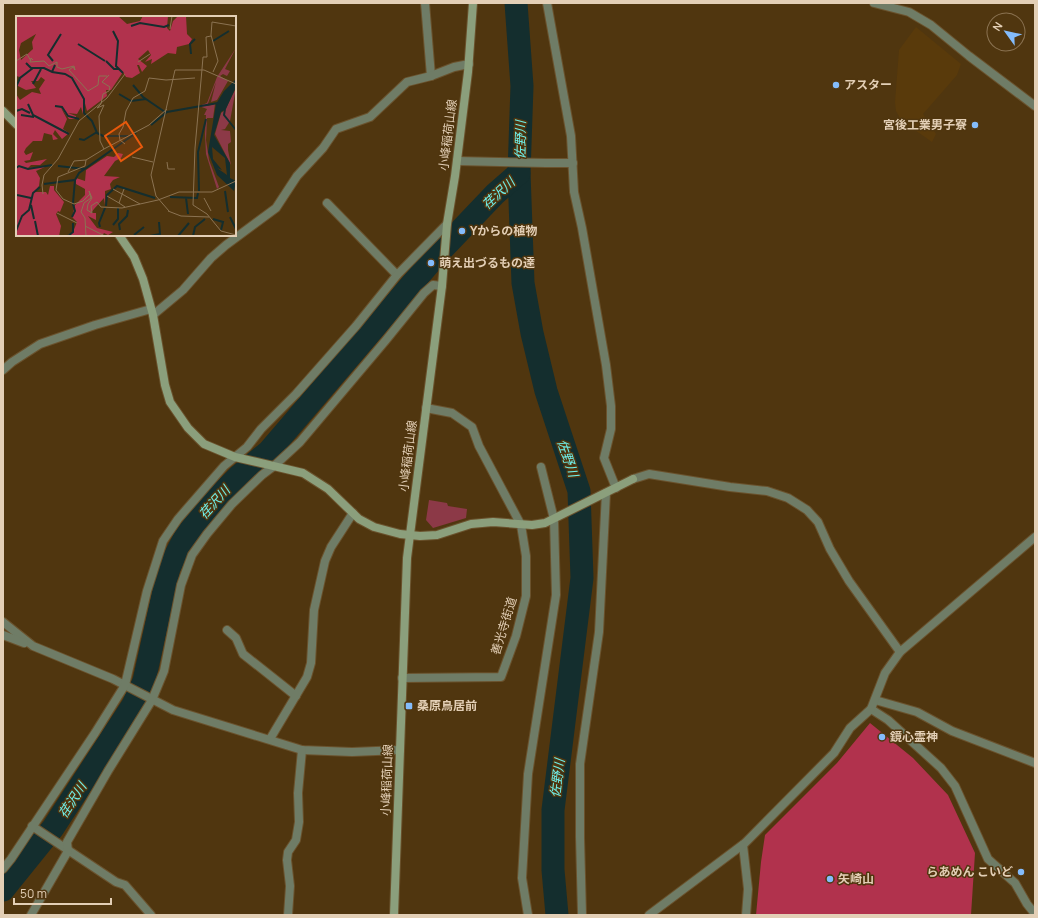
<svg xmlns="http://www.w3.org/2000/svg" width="1038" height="918" viewBox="0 0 1038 918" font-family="Manrope,'Noto Sans JP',sans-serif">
	<rect width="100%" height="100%" fill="#50360f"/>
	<!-- built -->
	<polygon fill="#593a0b" points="916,27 961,64 957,75 923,114 936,134 932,142 905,123 900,118 896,111 895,102 899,50"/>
	<!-- green -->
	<polygon fill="#8c3947" points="429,500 447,503 448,506 467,509 466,518 433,528 426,520"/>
	<!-- forest -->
	<polygon fill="#b1324d" points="870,723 913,758 948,795 975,853 971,915 756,915 761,862 765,835 837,763"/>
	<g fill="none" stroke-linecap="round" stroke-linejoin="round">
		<!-- river -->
		<g stroke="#142e2e" stroke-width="23">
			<polyline points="516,3 522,86 519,173 523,283 532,333 546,391 579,491 582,578 553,810 553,870 557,915"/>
			<polyline points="3,890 53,828 133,705 144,681 169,568 185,537 208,507 240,475 269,451 435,257 495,194 519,173"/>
		</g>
		<defs>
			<g id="street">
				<polyline points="425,3 431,76"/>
				<polyline points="547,3 571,136 574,192 582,228 606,365 611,406 611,429 604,458 616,488"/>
				<polyline points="874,3 909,12 931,25 969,56 1035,106"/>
				<polyline points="457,161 546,163 573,163"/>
				<polyline points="327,203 397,275"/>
				<polyline points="153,315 183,290 211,258 226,245 276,208 297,176 323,148 336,129 370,117 407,82 431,76 454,67 469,64"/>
				<polyline points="3,370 12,362 40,344 95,325 151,309"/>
				<polyline points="633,479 649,474 730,487 767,491 788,498 807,510 818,522 830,549 849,581 900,652"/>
				<polyline points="3,622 33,646 113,679 173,710 302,750 352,752 400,750"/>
				<polyline points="227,630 236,638 243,654 296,696"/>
				<polyline points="3,635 24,643"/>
				<polyline points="402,678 501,677 516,636 526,596 526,556 521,525 479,446 472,427 452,413 426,408"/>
				<polyline points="875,700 917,712 952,731 1035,763"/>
				<polyline points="871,709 888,720 941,768 955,786 988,859 1015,883 1027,904 1035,914"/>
				<polyline points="270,739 307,677 311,663 314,610 325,561 331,547 353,513"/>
				<polyline points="32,826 116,882 125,885 151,915"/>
				<polyline points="743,845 748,889 746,915"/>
				<polyline points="3,869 11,859 95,733 125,685 147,591 163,541 178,519 224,466 247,447 261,429 296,394 356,326 397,275 447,224"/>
				<polyline points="31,915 68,851 67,842 108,771 152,700 164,671 181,585 192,555 207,534 232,504 262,475 274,466 300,442 386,340 424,293 433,285 442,286"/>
				<polyline points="288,915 290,886 287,860 288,852 296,840 299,822 298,793 302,750"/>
				<polyline points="528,915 522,878 528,774 556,595 554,519 541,467"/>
				<polyline points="582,915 580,837 580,764 599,632 606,493"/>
				<polyline points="649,915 745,843 834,753 850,728 871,709 885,673 900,652 1035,537"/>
			</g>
			<g id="secondary">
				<polyline points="3,111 17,125"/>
				<polyline points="119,235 134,257 143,279 153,315 165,385 170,402 188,428 204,444 235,457 303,473 328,489 359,519 374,527 400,534 420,536 437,535 471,524 493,522 532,525 545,523 633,479"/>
				<polyline points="394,915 407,558 442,286 447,224 455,176 468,72 473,3"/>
			</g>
		</defs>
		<!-- street casing -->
		<use href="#street" stroke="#6a522d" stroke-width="10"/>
		<!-- secondary casing -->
		<use href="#secondary" stroke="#6a522d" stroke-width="10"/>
		<!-- street -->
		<use href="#street" stroke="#6f7c66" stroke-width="8"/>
		<!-- secondary -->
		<use href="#secondary" stroke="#8b9f7c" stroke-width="8"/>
	</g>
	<!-- markers -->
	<g fill="#84bcfb" stroke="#50360f" stroke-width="1.5">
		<circle cx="836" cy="85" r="4"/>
		<circle cx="975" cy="125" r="4"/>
		<circle cx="462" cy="231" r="4"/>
		<circle cx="431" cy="263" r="4"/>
		<rect x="405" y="702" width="8" height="8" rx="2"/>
		<circle cx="882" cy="737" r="4"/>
		<circle cx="1021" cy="872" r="4"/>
		<circle cx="830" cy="879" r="4"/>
	</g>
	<g text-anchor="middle" stroke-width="3" stroke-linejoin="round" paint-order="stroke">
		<!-- poi labels -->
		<g font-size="12" font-weight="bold" fill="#e3cfb6" stroke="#50360f" text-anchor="start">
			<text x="844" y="89">アスター</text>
			<text x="967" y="129" text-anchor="end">宮後工業男子寮</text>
			<text x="470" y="235">Yからの植物</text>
			<text x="439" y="267">萌え出づるもの達</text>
			<text x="417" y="710">桑原鳥居前</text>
			<text x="890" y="741">鏡心霊神</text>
			<text x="1013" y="876" text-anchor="end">らあめん こいど</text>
			<text x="838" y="883">矢崎山</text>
		</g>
		<!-- street labels -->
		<g font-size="12" fill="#e3cfb6" stroke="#50360f">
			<text transform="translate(448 135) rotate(-83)" y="4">小峰稲荷山線</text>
			<text transform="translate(408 456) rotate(-83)" y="4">小峰稲荷山線</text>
			<text transform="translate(504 626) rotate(-73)" y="4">善光寺街道</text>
			<text transform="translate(387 780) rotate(-88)" y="4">小峰稲荷山線</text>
		</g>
		<!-- water labels -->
		<g font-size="13" font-style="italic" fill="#6ef1ed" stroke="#50360f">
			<text transform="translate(520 140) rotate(-89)" y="5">佐野川</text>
			<text transform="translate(498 193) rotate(-43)" y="5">荏沢川</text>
			<text transform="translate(568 458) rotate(71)" y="5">佐野川</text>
			<text transform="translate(214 502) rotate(-48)" y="5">荏沢川</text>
			<text transform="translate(557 778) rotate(-83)" y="5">佐野川</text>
			<text transform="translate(72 800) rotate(-57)" y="5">荏沢川</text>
		</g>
	</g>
	<!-- overview -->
	<g transform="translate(16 16)">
		<rect width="220" height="220" fill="#50360f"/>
		<path d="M220,32L209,53L214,55L211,60L207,58L204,60L212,65L201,84L195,86L200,66L191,90L199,88L197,102H191L190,124L193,144L203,171L201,173L190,138L189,118L190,99H188L191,93L183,90L191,87L201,61ZM220,72L214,105L209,113L205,114L214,115L215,126L212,128V134L215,149L199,118L205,97L209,94Z" fill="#8c3947"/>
		<path d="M0,0H102L111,8L124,5L127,0H152L151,12L154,15L157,5L162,0H170L171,18L176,23L173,28L161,31L160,38L152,37L135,48L136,43L129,46L135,39L132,34L122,43L131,50L126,56L123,49H121L124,57L116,62L110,61L107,56L95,74H90L91,80L71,95L67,80L69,96L67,98L65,91L61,98L52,97L60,100V103H53L44,90L51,103L47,113L53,117L46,123L39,114L37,118L42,123L37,124L36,119L28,117L26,125H17L10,132L8,136L10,139L17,136L14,144L8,145L10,147L31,143L24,149H15L12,152L31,150L20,155L24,162L23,170L18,176H30L32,179L34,170H38V174L48,186L44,196L42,195L40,198L45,210L43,220H0V78L4,84L16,76L25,78L23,73L29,64L25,61L22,65H15L20,72L10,74L0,69L4,61L0,60ZM20,18L16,26L17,33L5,44L3,34L5,27ZM102,137L107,138L105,142L99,145L88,160L104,161L97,164L94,168L95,173L89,175V189L88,182L78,193L75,197H80V204L72,200L81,212L97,216L92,219L88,217L86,220H50L57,216L61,206L56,201L59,189L69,179V173L60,168V162L69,165L70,154L91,140L98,141Z" fill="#b1324d" fill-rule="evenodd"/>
		<path d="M220,63V71L210,93L205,96L198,119L214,147V162L220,165L218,175L201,159L192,136L200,88L208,75ZM196,131L209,142L211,159L201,152L206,154L197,143Z" fill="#142e2e" fill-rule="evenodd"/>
		<path fill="none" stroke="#142e2e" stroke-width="2" d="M115,10L124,7L148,11L153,9M97,15L102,25L100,50L107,57M197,25L213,15M62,28L89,45M175,38L174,28L179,23M37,45L32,39L45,18M90,45L98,53H103M10,47L15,52H28L36,56L39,49M36,56L49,58L56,62L68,83V97L76,105L81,117L87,120H112M17,68L25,53M117,69L127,81L149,96M0,71L4,62L17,52M103,78L115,85L130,83M12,88L17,99L53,118M39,90L46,91L52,100L63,103M209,93L208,99L220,114M0,95L6,93L14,97M5,99L18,101M135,109L151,96L202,87M63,123L68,124L81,116M42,150L69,153M0,152L3,150L12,153L36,149M59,164L63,157L120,117M28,168L59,164L57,187M183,175L182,136L190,103M209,175L212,196M1,179L15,182M154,181L181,182L182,177M170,182L172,198M15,189L18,203M90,190L91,179L101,170L139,182M56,201L59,195L57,188M214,201L220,213M197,203L207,206L205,214M19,205L22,220M97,209L102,203V192M84,211L83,207L89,192M104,214L103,208L111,200L112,194M0,215L6,200L13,194L17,177L24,171M118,219L128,211M52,220L57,216V207M134,220L144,218L143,206M162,220L173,207M177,220L179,211L189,203"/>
		<path fill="none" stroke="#8b7352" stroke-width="1" d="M154,13L156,0M17,44L15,42L14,46L28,45L33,50L41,46V51L46,53L58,50L59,54L57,51L53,54L72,75L82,69L83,60H91M0,45L11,38L15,45M122,46L134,38M186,53L187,41H191L190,21L195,20M186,53L179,132L177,189L191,198L205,215L220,219M197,56L202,45L195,19L196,6L220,10M93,59L86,66L94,71L93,75L87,78L85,88L81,92L88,89L83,100L84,125L88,133L133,109L151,93M109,128L104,124L103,118L107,111L110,95L117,82L129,75L133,62L150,64L179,62M116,141L137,146M70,144L69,150L42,161L40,174L47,183L58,188L67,185L74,178M151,146L152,153H159M52,156L58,145L70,144L88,133M97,173L124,188M108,173L103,187L109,191M27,178L26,169L28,159L42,143L63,105L91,82L109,58M91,180L103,187M188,182L195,195M142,184L163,176H196L220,165M152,195L165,200L193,201M153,195L140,180L135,159L159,54H188L220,68M41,197L61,207M69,210L89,220M70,220L69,202L65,196L68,187L75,182L73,175L76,182L72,188L71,194L76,197L75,190L81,186L85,191L106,192L142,184"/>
		<path fill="#e8590c" fill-opacity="0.15" stroke="#e8590c" stroke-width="2" d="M110,106L126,131L105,145L89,120Z"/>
		<rect width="220" height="220" fill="none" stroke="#e3cfb6" stroke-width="2"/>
	</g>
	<!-- border -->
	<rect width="1038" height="918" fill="none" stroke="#e3cfb6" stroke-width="8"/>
	<!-- north arrow -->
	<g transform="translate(1006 32) rotate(303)"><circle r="19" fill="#50360f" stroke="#8b7352"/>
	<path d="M0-3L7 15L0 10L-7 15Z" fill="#84bcfb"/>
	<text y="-6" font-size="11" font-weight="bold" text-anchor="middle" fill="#e3cfb6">N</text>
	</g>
	<!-- scale -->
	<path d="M14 898v6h97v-6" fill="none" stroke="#e3cfb6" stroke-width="2"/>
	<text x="20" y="898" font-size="12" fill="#e3cfb6" stroke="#50360f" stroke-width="3" paint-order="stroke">50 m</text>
</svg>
